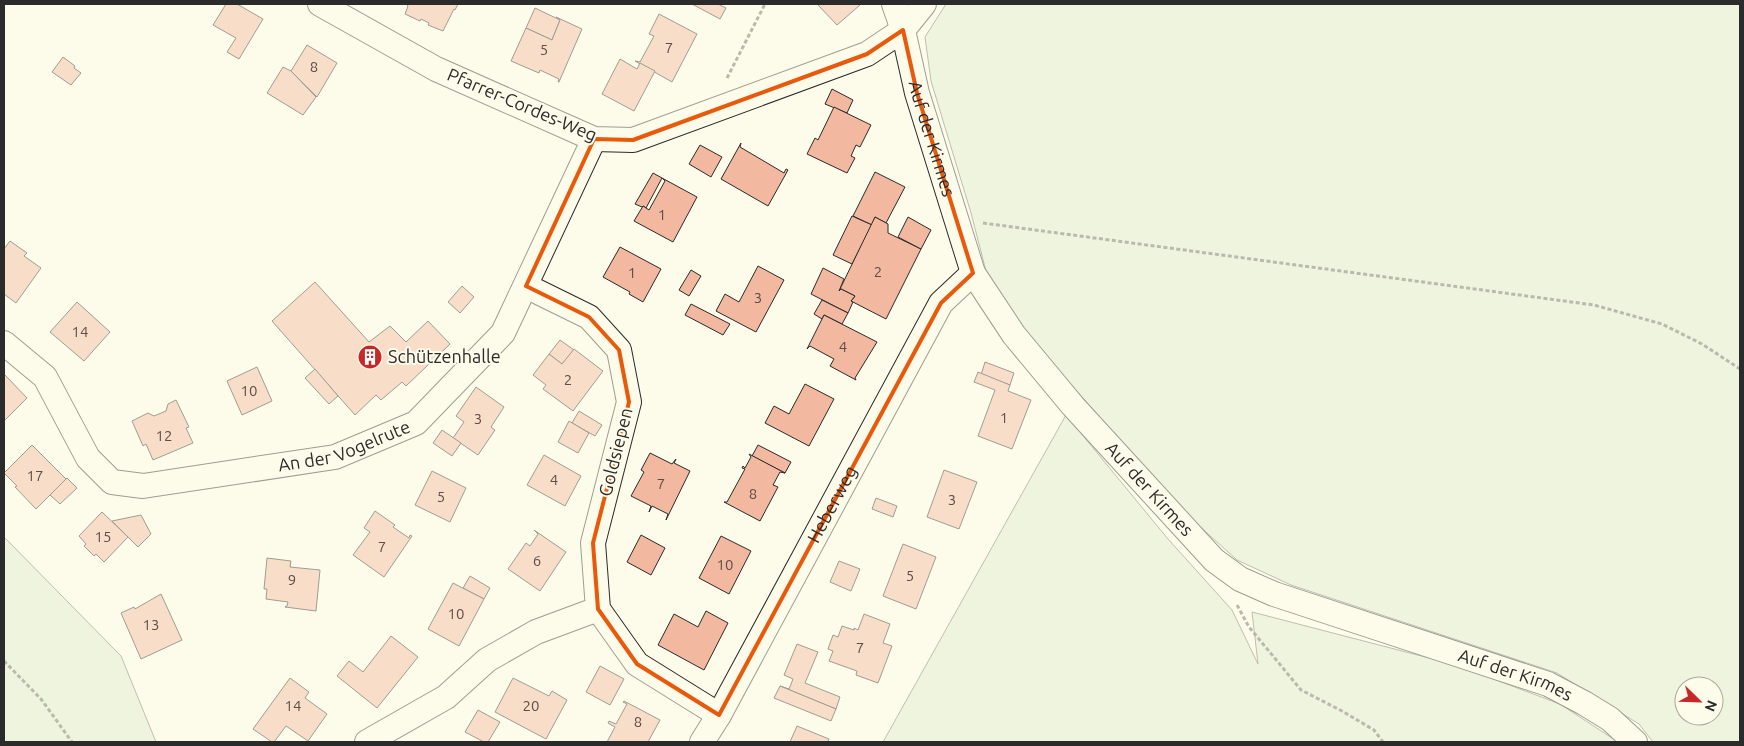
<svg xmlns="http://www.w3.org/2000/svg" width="1744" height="746" viewBox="0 0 1744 746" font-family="Ubuntu,sans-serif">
	<rect width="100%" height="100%" fill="#fdfbea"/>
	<!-- green -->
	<g fill="#deebd1" stroke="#74746e" fill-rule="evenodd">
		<path d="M946,4H1740V742H1653L1639,724L1557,673L1291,585L1237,560L1176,505L1022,328L986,271L971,213L931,81L925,37ZM1684,686H1714V716H1684Z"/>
		<polygon points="1066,415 1168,539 1232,610 1258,664 1252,612 1456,665 1560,704 1618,742 883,742"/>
		<polygon points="4,537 121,656 156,742 4,742"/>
	</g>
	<!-- building -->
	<g fill="#f2b8a0" stroke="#2b2b2b">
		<polygon points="226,4 237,4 263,19 239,59 227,52 236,38 213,25"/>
		<polygon points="406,4 458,4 455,10 454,9 443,31 428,25 429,23 421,19 420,21 405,14 408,6"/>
		<polygon points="692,4 718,4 726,8 720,19"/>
		<polygon points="817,4 859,4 860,5 837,25"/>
		<polygon points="535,8 560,20 552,40 526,28"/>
		<polygon points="659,14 697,34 672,82 635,61 640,62 654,36 649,34"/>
		<polygon points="556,17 582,29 559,82 558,82 559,79 540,70 539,73 511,61 526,28 552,40 560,20"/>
		<polygon points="307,45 337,63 317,97 291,71"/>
		<polygon points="63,57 75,66 74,68 81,73 71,85 52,72"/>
		<polygon points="620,59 637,69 640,63 655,71 634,111 602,94"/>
		<polygon points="283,67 291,71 316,97 303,115 267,93"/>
		<polygon points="832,89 853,100 847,113 825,104"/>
		<polygon points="834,107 871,125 860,147 856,145 851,156 855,158 847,173 807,154 815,138 818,140"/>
		<polygon points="741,143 740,147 784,173 786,169 788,170 768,206 721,179"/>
		<polygon points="700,145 722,157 711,177 689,164"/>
		<polygon points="875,172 905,187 886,223 875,217 872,225 853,216"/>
		<polygon points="653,173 662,178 646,208 643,206 642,207 635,204"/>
		<polygon points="662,178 697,197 673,242 634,221 643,206 649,210 665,181"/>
		<polygon points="852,216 872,225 852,264 833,255"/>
		<polygon points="875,217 888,224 888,233 921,249 886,319 851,301 855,296 841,289 839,291"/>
		<polygon points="908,217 931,230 921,249 898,237"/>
		<polygon points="10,241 27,253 24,256 41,268 16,303 4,294 4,249"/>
		<polygon points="620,247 661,269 643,302 629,294 630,292 603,277"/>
		<polygon points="758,266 784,280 756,332 716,311 725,294 739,302"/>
		<polygon points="823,268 844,279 839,291 841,289 855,296 851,301 853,302 848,313 811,294"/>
		<polygon points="691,270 701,276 689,296 679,290"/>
		<polygon points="315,282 369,342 390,326 406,342 428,321 450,344 406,386 402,382 381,400 376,395 355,415 272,321"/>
		<polygon points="462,286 474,297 460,313 448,302"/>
		<polygon points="822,300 848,313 842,324 824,315 822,319 814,314"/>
		<polygon points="77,302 110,332 84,361 50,332"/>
		<polygon points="691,304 730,324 723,335 685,315"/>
		<polygon points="824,315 877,342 855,378 856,380 830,366 834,359 810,346 807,349"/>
		<polygon points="560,340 574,350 562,364 549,354"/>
		<polygon points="574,349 603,371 573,411 543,389 546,385 533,375 549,354 562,364"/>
		<polygon points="985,362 1014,373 1010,385 981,375"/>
		<polygon points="257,367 272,401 242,415 227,381"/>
		<polygon points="315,369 338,396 329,404 305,378"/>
		<polygon points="978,372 1010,385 1008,391 1031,400 1012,449 978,436 995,390 974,382"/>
		<polygon points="4,374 27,398 4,421"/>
		<polygon points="805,384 834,399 809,446 765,423 774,406 789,414"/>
		<polygon points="476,387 504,407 491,427 495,430 478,455 453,438 464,422 456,416"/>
		<polygon points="176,400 189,427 186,428 193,443 153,460 146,444 143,446 132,421 148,413 154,416 166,411 168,404"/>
		<polygon points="579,411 602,425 595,436 572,423"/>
		<polygon points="569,421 589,433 578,453 558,442"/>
		<polygon points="442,430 461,443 452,456 433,443"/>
		<polygon points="32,445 66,479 36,509 15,487 17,486 4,473"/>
		<polygon points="758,445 791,462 785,473 752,456"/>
		<polygon points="650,453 672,464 676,459 674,463 690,471 666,520 668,514 652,506 649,512 651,506 631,496 644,472 641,470"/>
		<polygon points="749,454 785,473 780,472 773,485 778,487 760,521 724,502 727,502 745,469 742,468 743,466 745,468 751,457"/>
		<polygon points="544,455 581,476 565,506 527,485"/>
		<polygon points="944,470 977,482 959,529 927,517"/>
		<polygon points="432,471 466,488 450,522 415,505"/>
		<polygon points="67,478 77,488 60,504 50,495"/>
		<polygon points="876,498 897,506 893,517 872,509"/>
		<polygon points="375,511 395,525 393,527 409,538 410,535 412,536 384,577 353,555 370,532 364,528"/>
		<polygon points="102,512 128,537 104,562 96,554 94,556 84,546 86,544 79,536"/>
		<polygon points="141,515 151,534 138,547 112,521"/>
		<polygon points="534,530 566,552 540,591 508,569 526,543 530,546 538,534"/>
		<polygon points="641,535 665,548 651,575 627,562"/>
		<polygon points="721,536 751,551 729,594 699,578"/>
		<polygon points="903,544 936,557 916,609 883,596"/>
		<polygon points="267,558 291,561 290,567 320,570 316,611 285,607 287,606 288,602 266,599 267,589 264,589"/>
		<polygon points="839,561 860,569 851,591 830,582"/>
		<polygon points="470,576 490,588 484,599 463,588"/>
		<polygon points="453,583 484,599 459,646 428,629"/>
		<polygon points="161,594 182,640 141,659 121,613 134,607 135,609"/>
		<polygon points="706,611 728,623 704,670 658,645 674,614 698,627"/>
		<polygon points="864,614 890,624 883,643 892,646 878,683 856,675 857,671 829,661 833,651 828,649 833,635 838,637 842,626 854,630 854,628 858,630"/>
		<polygon points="391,636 418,657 377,708 337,676 349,661 363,672"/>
		<polygon points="797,644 818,652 805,683 840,697 836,709 780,686 789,689 793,679 784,675"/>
		<polygon points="600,666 624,679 610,705 586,692"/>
		<polygon points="290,678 309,692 305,698 327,714 308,741 286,726 274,742 272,742 253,729"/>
		<polygon points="513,678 549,696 552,691 567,700 546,739 495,712"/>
		<polygon points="780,686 836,709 831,721 774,698"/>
		<polygon points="624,701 660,720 648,742 607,742 615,727 608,723 609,721 616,724 627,704 623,702"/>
		<polygon points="478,710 500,722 488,742 484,742 465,732"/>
		<polygon points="797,726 829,739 828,742 790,742"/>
	</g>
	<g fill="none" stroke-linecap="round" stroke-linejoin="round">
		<defs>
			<g id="minor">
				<polyline points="320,4 436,69 594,139 633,140 867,54 903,30 924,4"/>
				<path id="s1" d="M894,4L903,30L917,93L973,273L1014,335L1073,406L1214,560L1240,579L1274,594L1548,684L1584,703L1610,719L1635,742"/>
				<polyline points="526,286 589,317 619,350 629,402 593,543 598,609 637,664 719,715"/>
				<path id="s2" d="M4,343L45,377L88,458L112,482L143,486L335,457L416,423L503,333L594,139"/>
				<polyline points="367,742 446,697 487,660 536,632 598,609"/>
				<path id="s3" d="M702,742L719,715L941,303L973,273"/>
			</g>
		</defs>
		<!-- minor casing -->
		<use href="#minor" stroke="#2b2b2b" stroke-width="26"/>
		<!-- path -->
		<g stroke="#6a6964" stroke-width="3" stroke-dasharray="4 2.5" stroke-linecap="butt">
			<polyline points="727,78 765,4"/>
			<polyline points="983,223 1594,305 1662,324 1702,344 1740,369"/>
			<polyline points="1237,605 1249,627 1301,690 1342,711 1374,730 1383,742"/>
			<polyline points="4,661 41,699 72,742"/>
		</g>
		<!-- minor -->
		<use href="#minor" stroke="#fdfbea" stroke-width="24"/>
	</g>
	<!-- marked area -->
	<path d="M0 0H1744V746H0ZM903,30L917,93L973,273L941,303L719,715L637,664L598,609L593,543L629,402L619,350L589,317L526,286L594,139L633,140L867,54Z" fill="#fdfbea" fill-opacity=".55" fill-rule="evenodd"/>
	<path fill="none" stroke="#e8590c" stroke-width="4" stroke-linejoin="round" d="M903,30L917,93L973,273L941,303L719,715L637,664L598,609L593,543L629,402L619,350L589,317L526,286L594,139L633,140L867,54Z"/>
	<!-- icons -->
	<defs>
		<symbol id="building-disc" viewBox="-11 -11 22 22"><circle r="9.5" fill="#c62828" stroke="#fdfbea"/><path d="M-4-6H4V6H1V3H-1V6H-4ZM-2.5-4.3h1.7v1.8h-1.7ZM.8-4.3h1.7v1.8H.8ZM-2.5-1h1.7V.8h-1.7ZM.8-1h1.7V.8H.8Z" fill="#fff"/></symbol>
	</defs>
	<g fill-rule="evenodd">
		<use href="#building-disc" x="356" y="343" width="28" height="28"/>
	</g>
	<g text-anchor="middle" stroke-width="4" stroke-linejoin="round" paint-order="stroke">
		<!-- number labels -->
		<g font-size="15" fill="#5d4e48">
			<text x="669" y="53">7</text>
			<text x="544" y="55">5</text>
			<text x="314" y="72">8</text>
			<text x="662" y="220">1</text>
			<text x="878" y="277">2</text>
			<text x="632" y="278">1</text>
			<text x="758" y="303">3</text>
			<text x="80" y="337">14</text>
			<text x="843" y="352">4</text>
			<text x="568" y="385">2</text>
			<text x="249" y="396">10</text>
			<text x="1004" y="423">1</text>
			<text x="478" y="424">3</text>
			<text x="164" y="441">12</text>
			<text x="35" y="481">17</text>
			<text x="554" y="485">4</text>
			<text x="661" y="489">7</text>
			<text x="753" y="499">8</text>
			<text x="441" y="502">5</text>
			<text x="952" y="505">3</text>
			<text x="103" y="542">15</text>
			<text x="382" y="552">7</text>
			<text x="537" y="566">6</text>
			<text x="725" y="570">10</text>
			<text x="910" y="581">5</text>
			<text x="292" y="585">9</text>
			<text x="456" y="619">10</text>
			<text x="151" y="630">13</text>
			<text x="860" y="653">7</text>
			<text x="293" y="711">14</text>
			<text x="531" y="711">20</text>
			<text x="638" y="727">8</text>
		</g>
		<!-- street labels -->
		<g font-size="18" fill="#2b2b2b" stroke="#fdfbea">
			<text transform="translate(522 105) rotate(23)" y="6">Pfarrer-Cordes-Weg</text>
			<text dy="6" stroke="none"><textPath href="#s1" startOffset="140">Auf der Kirmes</textPath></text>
			<text dy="6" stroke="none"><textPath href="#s2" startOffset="416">An der Vogelrute</textPath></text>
			<text transform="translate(616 452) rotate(-76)" y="6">Goldsiepen</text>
			<text dy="6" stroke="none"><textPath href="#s1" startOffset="560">Auf der Kirmes</textPath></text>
			<text dy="6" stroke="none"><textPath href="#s3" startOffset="271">Heberweg</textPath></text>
			<text dy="6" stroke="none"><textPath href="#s1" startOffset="980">Auf der Kirmes</textPath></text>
		</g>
		<!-- poi labels -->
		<g font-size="18" fill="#2b2b2b" stroke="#fdfbea" text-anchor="start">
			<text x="388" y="363">Schützenhalle</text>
		</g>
	</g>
	<!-- border -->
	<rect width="1744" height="746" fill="none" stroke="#2b2b2b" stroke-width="10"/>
	<!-- north arrow -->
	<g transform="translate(1699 701) rotate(113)"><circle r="24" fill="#fdfbea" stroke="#a9a89e"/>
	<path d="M0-4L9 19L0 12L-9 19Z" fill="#c62828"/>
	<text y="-8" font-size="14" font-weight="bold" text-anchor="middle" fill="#2b2b2b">N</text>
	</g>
</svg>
